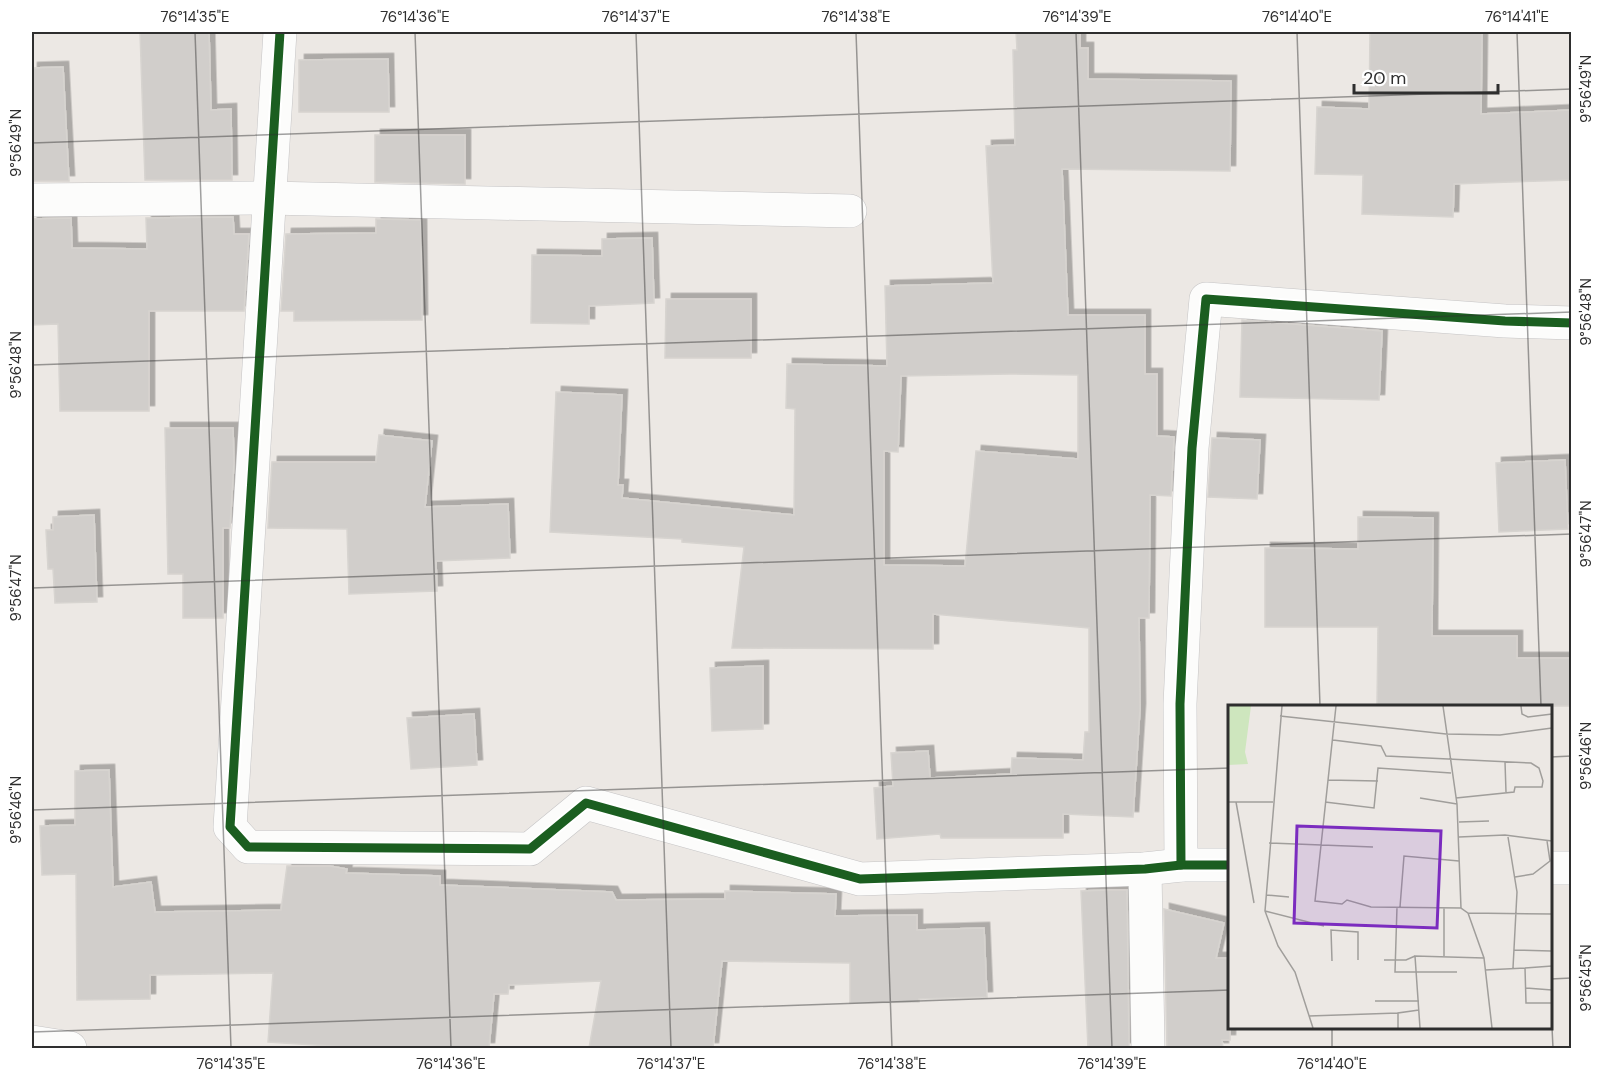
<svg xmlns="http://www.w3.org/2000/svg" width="1603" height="1080" viewBox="0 0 1603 1080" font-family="'DM Sans',sans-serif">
	<defs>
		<filter id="shadow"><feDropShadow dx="5.5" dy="-5.5" stdDeviation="0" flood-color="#0004"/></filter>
	</defs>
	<rect width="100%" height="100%" fill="#ece8e4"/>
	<!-- building -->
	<g fill="#d1cecb" stroke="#d7d4d0" stroke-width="1.5" fill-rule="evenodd" filter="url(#shadow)">
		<polygon points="140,32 209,32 211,110 231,109 232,180 145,180"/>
		<path d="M1016,32H1080V48H1088V79L1231,81L1230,171L1062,169L1068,315H1145V374H1157V436L1174,437L1171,496L1150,495L1149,618H1139L1140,709L1133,817L1063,814V838H941L940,834L877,839L874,788L893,786L891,753L928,751L930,778L1011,774L1012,758L1083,760L1085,732H1089V628L933,614V649L732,648L744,547L682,542V539L550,532L556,392L622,395L618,485H623L622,498L794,515L795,409L786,408L787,364L887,366L885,286L993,283L986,146L1015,145L1013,50H1017ZM1010,374L1078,375V459L976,451L965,566L884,565V451L898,452L901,376Z"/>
		<polygon points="1370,32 1482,32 1481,114 1572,110 1572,180 1454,184 1453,217 1362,214 1363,175 1315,174 1317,107 1369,109"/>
		<polygon points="388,59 389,112 299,112 299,60"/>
		<polygon points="63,67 69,181 32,181 32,68"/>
		<polygon points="375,135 465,135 465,184 375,182"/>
		<polygon points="233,217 234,234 249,234 244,311 149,311 149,411 60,411 58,324 32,325 32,219 71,218 72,248 147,249 146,218"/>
		<polygon points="376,219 421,220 422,320 294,321 294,311 281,311 286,234 376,233"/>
		<polygon points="652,238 654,303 589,306 589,324 531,323 532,255 602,256 602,239"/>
		<polygon points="666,299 751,299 751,358 665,358"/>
		<polygon points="1242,320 1382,331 1379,400 1240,397"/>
		<polygon points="165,428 233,428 234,462 230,528 223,528 223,618 183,618 183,574 168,574"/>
		<polygon points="379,435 432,441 425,507 508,504 510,558 436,561 437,591 349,594 347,529 268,528 272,462 376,462"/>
		<polygon points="1212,438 1260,440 1257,499 1208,497"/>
		<polygon points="1565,460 1568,529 1499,532 1496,463"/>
		<polygon points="94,515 97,602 55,603 53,569 48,569 46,530 53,530 53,517"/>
		<polygon points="1358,517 1433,518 1432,636 1517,636 1517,658 1572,658 1572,706 1377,706 1378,627 1265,627 1265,548 1358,549"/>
		<polygon points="763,666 763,729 712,731 710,668"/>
		<polygon points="474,714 477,765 411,769 407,718"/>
		<polygon points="109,770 113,887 151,882 155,912 281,910 287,866 330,866 347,869 346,873 440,876 440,885 612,892 616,900 725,899 725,891 836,894 835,916 917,915 917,930 984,928 987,997 919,999 919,1002 850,1003 850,963 722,961 713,1048 589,1048 601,981 509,985 508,994 494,994 489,1048 361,1048 268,1042 273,973 150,975 150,999 77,1000 76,874 42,875 40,826 75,825 75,771"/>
		<polygon points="1110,890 1127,890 1129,1048 1088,1048 1081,891"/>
		<polygon points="1164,909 1224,923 1216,958 1230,958 1230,1040 1222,1040 1223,1048 1167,1048"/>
	</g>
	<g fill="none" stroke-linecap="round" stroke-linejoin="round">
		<defs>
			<g id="street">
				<polyline points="280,32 230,827 248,847 530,849 586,803 860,879 1145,869 1181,865 1230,865"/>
				<polyline points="32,200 269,198 850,211"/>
				<polyline points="1181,865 1180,704 1192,448 1206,299 1505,321 1572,323"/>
				<polyline points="1550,868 1572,868"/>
				<polyline points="1145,869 1148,1048"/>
				<polyline points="32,1042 70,1048"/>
			</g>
		</defs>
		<!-- street casing -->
		<use href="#street" stroke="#c5c4c5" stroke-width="34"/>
		<!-- street -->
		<use href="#street" stroke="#fcfcfb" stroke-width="33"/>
		<defs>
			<g id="cycleway">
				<polyline points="280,32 230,827 248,847 530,849 586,803 860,879 1145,869 1181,865 1230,865"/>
				<polyline points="1181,865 1180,704 1192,448 1206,299 1505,321 1572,323"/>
			</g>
		</defs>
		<!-- cycleway casing -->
		<use href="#cycleway" stroke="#fff" stroke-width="13"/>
		<!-- cycleway -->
		<use href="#cycleway" stroke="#1b5e20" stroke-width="9"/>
	</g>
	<!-- ticks -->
	<path fill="none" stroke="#2e2e2e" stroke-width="1.5" stroke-opacity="0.45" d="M195,32L231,1048M415,32L451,1048M636,32L671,1048M856,32L892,1048M1076,32L1112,1048M1297,32L1320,706M1517,32L1541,706M32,143L1572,89M32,365L1572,312M32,588L1572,534M1550,757L1572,756M32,810L1230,768M1550,979L1572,978M1550,986L1553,1048M1332,1028V1048M32,1032L1230,990"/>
	<!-- overview -->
	<g transform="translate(1228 705)">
		<rect width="324" height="324" fill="#ece8e4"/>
		<path d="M0,1H23L17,47L20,59L0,60Z" fill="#cee6be"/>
		<path fill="none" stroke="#a09e9b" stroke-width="1.5" d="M54,1L37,206L50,241L67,267L85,323M108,1L87,196L114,199L119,195L143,202L233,203M215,1L229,99L233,203L240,208L324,209M293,1L294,9L300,12L324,9M52,11L218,29L272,30L324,23M105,35L153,41L158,51L303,58L311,63L315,76L314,82H287L286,87L228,93M277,57L278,87M100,75L150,76M192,93L229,99M0,97H45M8,97L26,198M97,97L146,103L150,63L223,68M231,117L261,116M231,132L277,130L324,136M280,132L289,187L285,263M41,138L145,142M287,172L305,169L322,156L319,136M38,190L61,192M169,202L167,267H229M172,202L176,151L231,156M216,203V251M37,206L96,221M240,208L256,253L264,323M286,245L323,246M156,255H178L187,251M104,256L103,225L130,227V255M297,263L324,261M257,265L297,263L298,298H324M298,283L324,285M147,296H191M81,311L170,308M170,323V308L191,305M192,323L187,251L256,253"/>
		<path fill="#7b2cbf" fill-opacity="0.15" stroke="#7b2cbf" stroke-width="3" d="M69,121L213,126L209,223L66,218Z"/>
		<rect width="324" height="324" fill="none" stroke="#2e2e2e" stroke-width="3"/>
	</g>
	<!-- border -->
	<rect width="1603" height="1080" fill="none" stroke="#ffffff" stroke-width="66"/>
	<!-- scale -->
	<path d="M1354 84v9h144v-9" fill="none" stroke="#2e2e2e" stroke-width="3"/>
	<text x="1363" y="84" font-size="18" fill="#2e2e2e" stroke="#ffffff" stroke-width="4.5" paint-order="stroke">20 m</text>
	<rect x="33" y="33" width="1537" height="1014" fill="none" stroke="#2e2e2e" stroke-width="2"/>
	<g font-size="15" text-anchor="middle" fill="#2e2e2e">
		<text x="195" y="22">76°14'35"E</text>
		<text x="415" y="22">76°14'36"E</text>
		<text x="636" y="22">76°14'37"E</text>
		<text x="856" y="22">76°14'38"E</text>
		<text x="1077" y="22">76°14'39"E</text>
		<text x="1297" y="22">76°14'40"E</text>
		<text x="1517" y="22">76°14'41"E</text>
		<text transform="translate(1586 89) rotate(-90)" y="5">9°56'49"N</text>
		<text transform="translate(16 143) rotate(-90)" y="5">9°56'49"N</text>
		<text transform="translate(1586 312) rotate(-90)" y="5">9°56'48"N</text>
		<text transform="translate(16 365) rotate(-90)" y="5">9°56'48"N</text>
		<text transform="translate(1586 534) rotate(-90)" y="5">9°56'47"N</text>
		<text transform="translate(16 588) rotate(-90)" y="5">9°56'47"N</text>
		<text transform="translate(1586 756) rotate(-90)" y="5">9°56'46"N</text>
		<text transform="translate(16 810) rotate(-90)" y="5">9°56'46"N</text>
		<text transform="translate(1586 978) rotate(-90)" y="5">9°56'45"N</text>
		<text x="231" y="1069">76°14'35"E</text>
		<text x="451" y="1069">76°14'36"E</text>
		<text x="671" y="1069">76°14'37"E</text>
		<text x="892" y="1069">76°14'38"E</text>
		<text x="1112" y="1069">76°14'39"E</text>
		<text x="1332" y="1069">76°14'40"E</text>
	</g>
</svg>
